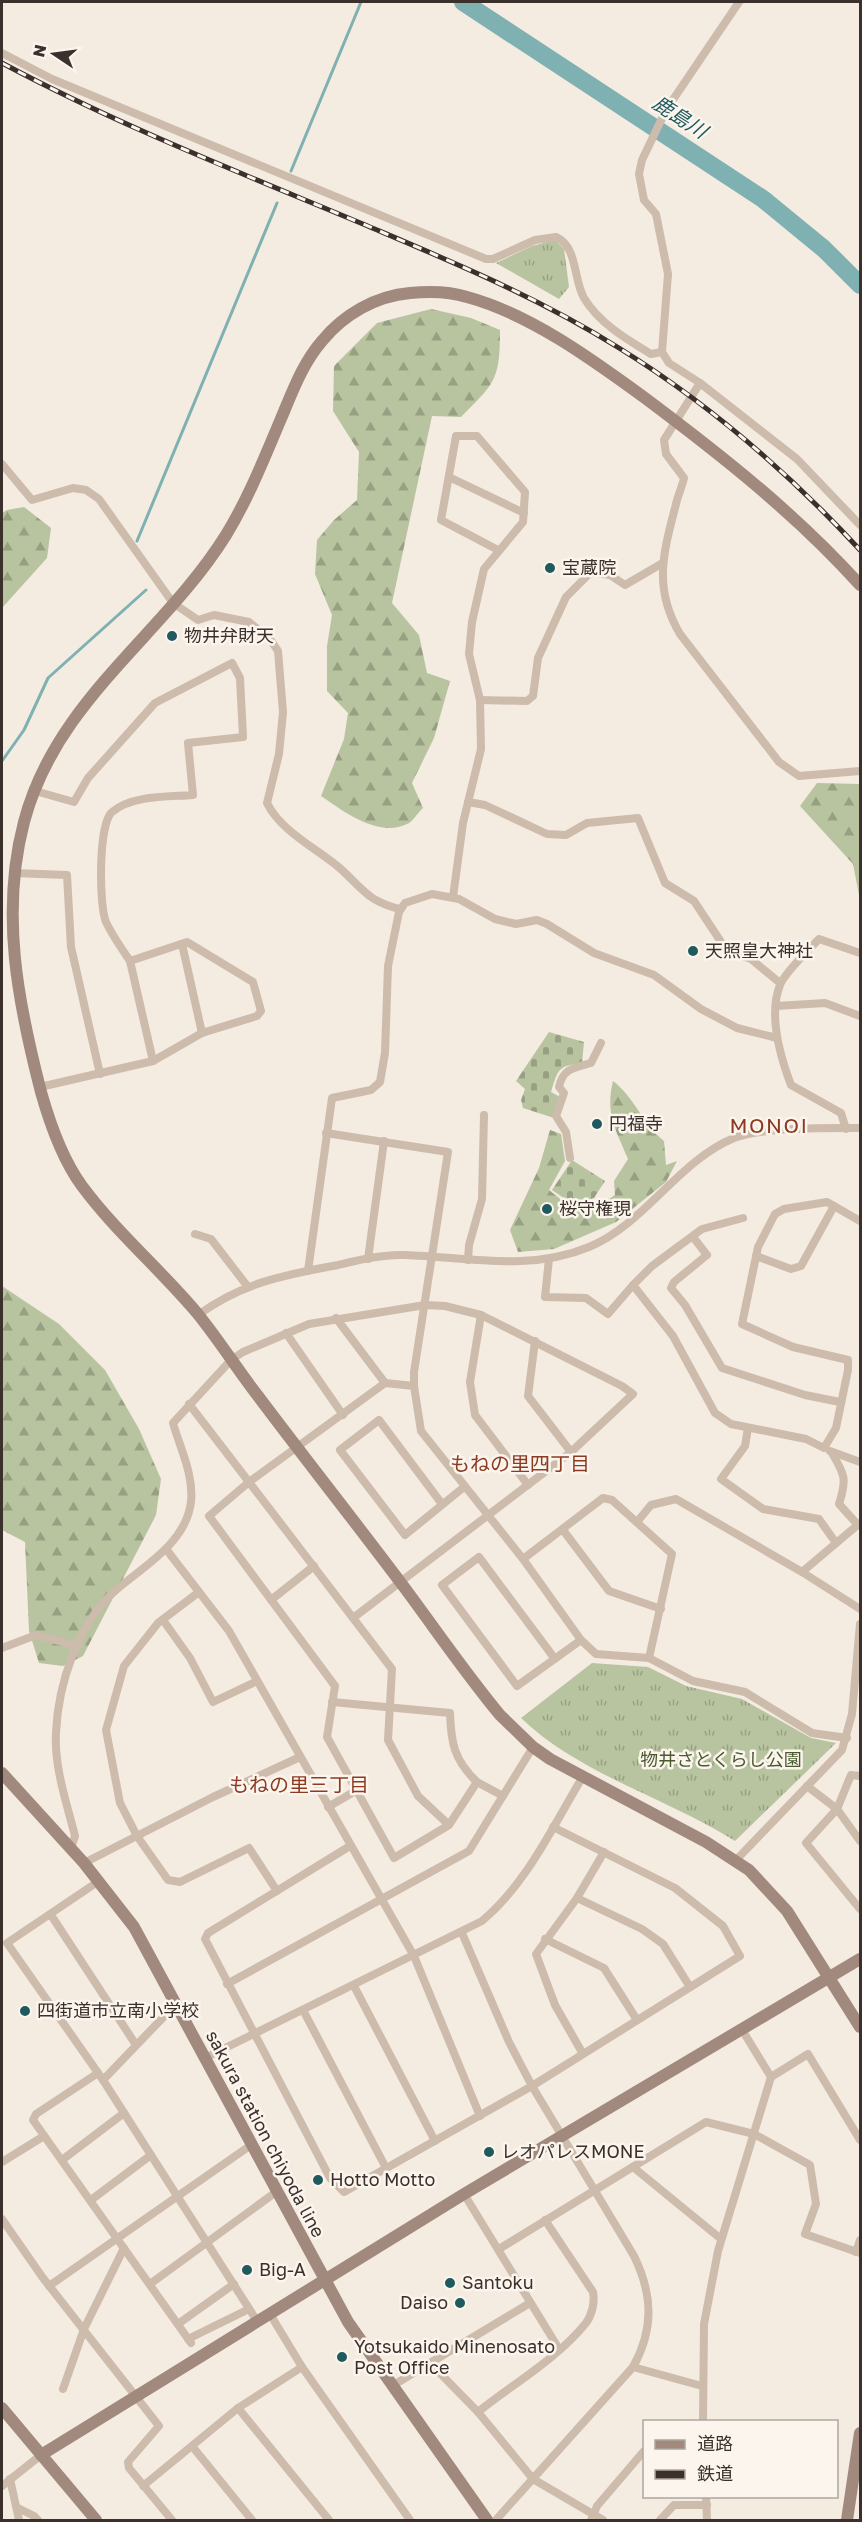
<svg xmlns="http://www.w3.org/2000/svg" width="862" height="2522" viewBox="0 0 862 2522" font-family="'Golos Text','Noto Sans JP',sans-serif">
	<defs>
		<pattern id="grass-tufts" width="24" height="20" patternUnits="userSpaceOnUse" patternTransform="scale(1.5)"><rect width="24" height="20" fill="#b8c4a0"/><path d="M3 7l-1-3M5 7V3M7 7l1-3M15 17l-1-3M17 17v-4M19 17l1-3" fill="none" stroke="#97a083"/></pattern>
		<pattern id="forest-firs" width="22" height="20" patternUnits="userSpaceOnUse" patternTransform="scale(1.5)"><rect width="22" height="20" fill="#b8c4a0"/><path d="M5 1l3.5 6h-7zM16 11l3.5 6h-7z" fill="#97a083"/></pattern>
		<pattern id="cemetery-stones" width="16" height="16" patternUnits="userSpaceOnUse" patternTransform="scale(1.5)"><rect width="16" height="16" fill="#b8c4a0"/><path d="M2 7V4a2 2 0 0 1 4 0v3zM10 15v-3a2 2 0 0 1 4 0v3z" fill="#97a083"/></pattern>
	</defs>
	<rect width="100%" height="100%" fill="#f4ebe1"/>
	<!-- grass -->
	<g fill="url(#grass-tufts)">
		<polygon points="555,240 564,249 569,287 559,299 496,263 532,246"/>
		<path d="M592,1663L648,1667L686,1686L742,1699L811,1738L836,1743L735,1841C667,1798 579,1774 521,1718Z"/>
	</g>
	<!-- forest -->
	<g fill="url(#forest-firs)">
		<path d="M431,309L471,318L500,330C500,380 495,383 461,417L432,416L392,603L419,635L427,673L450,681L434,738L412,783L423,808C418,812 413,822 407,824C378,838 343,811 321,796L344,739L348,713L327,691V646L332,615L315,574L317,540L334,520L357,500L359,452L333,411L334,366L377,323Z"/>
		<polygon points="24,507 51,528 47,558 2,608 2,513 7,510"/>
		<polygon points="817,783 860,784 860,900 853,864 800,806"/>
		<path d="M613,1081C634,1097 643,1124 664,1141L666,1165L677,1161L666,1182L616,1222L554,1249L518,1252L510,1230L539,1168L550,1130L561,1134L565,1161L549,1190L574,1210L597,1207L615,1195L614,1181L628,1159C616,1130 605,1114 613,1081Z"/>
		<polygon points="2,1286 59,1324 105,1370 139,1429 161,1479 156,1515 83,1656 63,1666 39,1663 29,1631 25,1542 2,1530"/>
	</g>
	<!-- cemetery -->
	<g fill="url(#cemetery-stones)">
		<path d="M549,1032L584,1042L582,1063C557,1066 558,1070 551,1092L560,1097L554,1118L523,1108L521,1100L525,1089L516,1081Z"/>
		<polygon points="572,1160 605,1181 594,1198 574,1205 552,1190"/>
	</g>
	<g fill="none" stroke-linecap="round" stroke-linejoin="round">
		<!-- stream -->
		<g stroke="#7fb0b2" stroke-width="3">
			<polyline points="291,171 361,2"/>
			<polyline points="137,541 277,203"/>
			<polyline points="2,761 24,730 48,678 146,590"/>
		</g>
		<!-- river -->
		<polyline stroke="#7fb0b2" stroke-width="18" points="463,2 763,199 824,249 860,285"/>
		<!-- street -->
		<g stroke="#cdbbac" stroke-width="8">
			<path d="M739,2L666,110L642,160L639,174L644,200L656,214L668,274L662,352L669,363L700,383L664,440L666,454L684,478C682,487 678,495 676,504C663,554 653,588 680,634L779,762L799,776L860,771"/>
			<path d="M2,53L52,79L486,259H493L535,240L556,237C578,247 573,279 584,298C599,323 626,339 651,354L662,352"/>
			<polyline points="700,383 797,459 860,525"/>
			<path d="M2,464L32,500L73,488L86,490L99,499L173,603L198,620L214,615L249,622L270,639L278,651L283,712L279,754L267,803C280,830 314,847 336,865C349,875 360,890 374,899C383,904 390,907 400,909"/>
			<polyline points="449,477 524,513"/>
			<polyline points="480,700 527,701 533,696 538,658 566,597 591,572 610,575 625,585 661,564"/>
			<path d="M35,791L74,802L88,778L155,703L232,663L240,678L243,737L188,743L193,795C168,797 132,795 112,812C98,824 99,906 106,922C112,935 122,949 130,961L187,942L253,982L261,1011L257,1016L202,1033L153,1061L40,1087"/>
			<polyline points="468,802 485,805 547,834 566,835 587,823 638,818 665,883 694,901 727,951 751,959 780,983"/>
			<polyline points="13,873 67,875 71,947 100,1074"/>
			<polyline points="453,897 463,823 481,749 480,700 469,654 472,622 484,569 523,522 525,492 477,436 456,436 441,520 498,550"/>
			<polyline points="182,944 202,1033"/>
			<polyline points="130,961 153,1061"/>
			<polyline points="776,1006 825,1003 860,1016"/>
			<path d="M846,1129L841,1113L791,1085C780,1056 768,1015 780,985C785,972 809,950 819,939L860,953"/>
			<polyline points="326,1133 448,1152 414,1372 414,1386 421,1431 523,1559 581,1640 596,1654 649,1658 672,1554 612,1500 603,1498 523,1559"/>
			<path d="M570,1158L566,1132L556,1116L564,1093L559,1087C563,1068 574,1068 591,1063L601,1043"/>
			<polyline points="743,1218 702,1229 652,1266 633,1285 673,1336 715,1413 731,1424 806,1439 824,1448 836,1428 848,1370 848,1360 793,1347 742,1324 758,1247 775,1214 784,1209 827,1202 860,1221"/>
			<polyline points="195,1234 211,1239 248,1287"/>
			<polyline points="693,1237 707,1255 674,1282 671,1288 685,1305 722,1368 805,1395 840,1402"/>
			<polyline points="756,1256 791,1269 801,1266 834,1206"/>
			<polyline points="368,1259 384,1141"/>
			<polyline points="549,1259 545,1297 586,1298 608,1314 633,1285"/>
			<polyline points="468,1260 469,1245 482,1199 484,1115"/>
			<polyline points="308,1271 332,1098 371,1090 380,1082 385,1053 388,966 399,912 405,903 432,894 459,899 495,919 516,924 537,920 547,924 594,953 654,975 701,1009 737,1028 777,1038"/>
			<path d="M198,1315C243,1282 285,1275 338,1265C359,1260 383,1254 405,1255C467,1257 529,1272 589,1247C646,1223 678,1161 734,1138C761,1127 830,1128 860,1128"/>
			<polyline points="481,1315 470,1382 475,1415 528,1485"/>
			<polyline points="336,1318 385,1383 414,1386"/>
			<polyline points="286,1333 343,1415"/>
			<polyline points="535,1341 528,1396 571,1452"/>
			<polyline points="189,1404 249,1482 385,1383"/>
			<polyline points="748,1428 745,1446 721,1479 763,1509 819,1519 836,1543"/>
			<polyline points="830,1451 860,1462"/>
			<path d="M832,1453C845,1475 847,1479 839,1504L858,1525"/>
			<polyline points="442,1504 379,1420 340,1450 405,1535 464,1487"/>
			<polyline points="637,1522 651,1505 676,1499 802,1572 860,1609"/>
			<polyline points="563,1530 609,1591 661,1609"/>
			<polyline points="166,1549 229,1631 414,1956 480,2116"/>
			<polyline points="802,1572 860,1523"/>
			<polyline points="199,1592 158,1623 124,1666 106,1730 120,1803 137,1836 168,1880 180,1882 249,1848 277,1891"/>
			<polyline points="271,1600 314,1566"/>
			<polyline points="163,1620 190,1658 213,1702 257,1681"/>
			<polyline points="2,1648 36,1635 78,1646"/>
			<polyline points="649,1658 693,1681 745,1692 812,1733 847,1738"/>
			<polyline points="555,1659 479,1557 442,1585 517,1686 581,1640"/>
			<path d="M332,1702L450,1713C451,1743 454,1760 477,1782"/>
			<polyline points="860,1776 851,1775 837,1809 806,1843 860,1909"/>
			<polyline points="807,1786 837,1809 860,1841"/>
			<polyline points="328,1807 357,1790"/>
			<polyline points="449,1825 418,1796 388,1740 392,1669 249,1482 209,1516 335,1686 327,1737 394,1858 449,1825 477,1782 503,1796"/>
			<polyline points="350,1846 208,1933 205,1939 330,2178 344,2192 532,2086 740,1956 723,1926 675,1888 553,1827"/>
			<path d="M71,1848L75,1836C67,1804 54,1767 56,1733C58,1684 78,1623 116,1590C144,1566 186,1543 191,1502C194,1475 180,1448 173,1423L231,1360L243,1352L309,1324L425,1305L445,1306L481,1315L622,1386L633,1394L571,1452L353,1618"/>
			<polyline points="736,1860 842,1750 852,1714 860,1624"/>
			<polyline points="84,1863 213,1797 300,1757"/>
			<polyline points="99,1881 7,1943 103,2080 257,2321"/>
			<polyline points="577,1898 642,1929 663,1944 690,1987"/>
			<polyline points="51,1915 136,2045"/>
			<path d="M462,1933L509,2042L532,2086L634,2256C653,2295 654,2329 633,2367L496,2520"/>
			<polyline points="545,1939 604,1968 637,2020"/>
			<polyline points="227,1984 469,1851 533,1747"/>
			<polyline points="354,1986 435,2141"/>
			<polyline points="303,2010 386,2168"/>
			<polyline points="583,2054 555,2005 536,1954 577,1898 604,1852"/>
			<path d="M205,2058L482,1921C527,1883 552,1828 582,1778"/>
			<polyline points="98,2073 36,2114 33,2120 191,2343"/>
			<polyline points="771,2077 808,2054 860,2140"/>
			<polyline points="103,2080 176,2004"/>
			<polyline points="62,2160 124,2113"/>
			<polyline points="2,2162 44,2136"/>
			<polyline points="633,2167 721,2239"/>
			<polyline points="464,2194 559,2349"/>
			<polyline points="91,2200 151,2155"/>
			<polyline points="2,2219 43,2278 159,2426 128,2462 129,2468 172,2520"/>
			<polyline points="499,2249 706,2122 754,2134 810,2165 816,2204 805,2234 860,2253"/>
			<polyline points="856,2252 860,2240"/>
			<polyline points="150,2284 276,2192"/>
			<polyline points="49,2286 251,2145"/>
			<polyline points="530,2303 430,2363 478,2412 533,2479 603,2520"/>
			<polyline points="270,2314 302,2367 410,2520"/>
			<polyline points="178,2324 234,2284"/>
			<polyline points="188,2339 249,2309"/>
			<polyline points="633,2367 702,2386"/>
			<polyline points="392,2386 430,2363"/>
			<polyline points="63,2389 84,2329 124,2248"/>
			<polyline points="238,2408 329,2520"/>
			<path d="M478,2412C513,2384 558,2358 586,2323C592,2315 595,2302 593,2292L545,2220"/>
			<polyline points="703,2422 704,2324 718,2251 771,2077 741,2028"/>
			<polyline points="192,2446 252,2520"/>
			<polyline points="10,2479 19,2520"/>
			<polyline points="2,2486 41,2455"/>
			<polyline points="143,2486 238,2408 302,2367"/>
			<polyline points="706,2496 707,2520"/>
			<polyline points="18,2508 34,2516 38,2520"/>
			<polyline points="591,2520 597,2506 644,2451"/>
			<polyline points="660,2520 674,2505 707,2505"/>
		</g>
		<!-- secondary -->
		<g stroke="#a18a7d" stroke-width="12">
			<path d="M860,585C796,514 721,455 645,398C593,360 530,314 467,297C448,291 430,291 410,293C376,296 344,314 322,341C302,364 292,393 280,421C264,459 248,499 226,535C163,636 56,700 24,822C0,913 18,1003 41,1092C50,1124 62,1159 82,1186C116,1232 161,1270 197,1313C219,1340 237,1369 258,1396C306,1460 356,1523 404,1587C436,1630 466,1674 500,1715L533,1747L550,1759L706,1842L749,1870L787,1911L860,2027"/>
			<polyline points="2,1773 84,1863 134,1927 348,2322 487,2520"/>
			<polyline points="2,2408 96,2520"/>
			<polyline points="41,2455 464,2194 860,1959"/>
			<polyline points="847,2520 860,2433"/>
		</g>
		<defs>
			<path id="rail" d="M2,63C118,125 241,173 363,224C450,261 538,297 619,348C708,403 789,473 860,550"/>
		</defs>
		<!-- rail casing -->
		<use href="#rail" stroke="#3b302b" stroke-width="5"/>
		<!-- rail -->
		<use href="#rail" stroke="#fbf5ee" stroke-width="3" stroke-dasharray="9" stroke-linecap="butt"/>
	</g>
	<!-- markers -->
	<g fill="#1f5a5e" stroke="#fbf5ee" stroke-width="2">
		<circle cx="550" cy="568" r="6"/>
		<circle cx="172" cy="636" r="6"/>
		<circle cx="693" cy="951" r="6"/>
		<circle cx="597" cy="1124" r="6"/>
		<circle cx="547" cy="1209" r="6"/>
		<circle cx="25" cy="2011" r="6"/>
		<circle cx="489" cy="2152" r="6"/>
		<circle cx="318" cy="2180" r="6"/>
		<circle cx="247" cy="2270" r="6"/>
		<circle cx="450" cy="2283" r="6"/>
		<circle cx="460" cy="2303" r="6"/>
		<circle cx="342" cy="2357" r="6"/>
	</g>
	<g text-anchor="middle" stroke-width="5" stroke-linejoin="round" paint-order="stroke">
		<!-- poi labels -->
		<g font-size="18" fill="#3b302b" stroke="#fbf5ee" text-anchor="start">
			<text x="562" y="574">宝蔵院</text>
			<text x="184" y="642">物井弁財天</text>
			<text x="705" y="957">天照皇大神社</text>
			<text x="609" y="1130">円福寺</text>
			<text x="559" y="1215">桜守権現</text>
			<text x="37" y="2017">四街道市立南小学校</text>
			<text x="501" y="2158">レオパレスMONE</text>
			<text x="330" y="2186">Hotto Motto</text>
			<text x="259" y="2276">Big-A</text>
			<text x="462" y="2289">Santoku</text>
			<text x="448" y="2309" text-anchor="end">Daiso</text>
			<text x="354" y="2353">Yotsukaido Minenosato<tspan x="354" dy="21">Post Office</tspan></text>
		</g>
		<!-- park labels -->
		<g font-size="18" fill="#4a5a2e" stroke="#fbf5ee">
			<text x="721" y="1766">物井さとくらし公園</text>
		</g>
		<!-- street labels -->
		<g font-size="18" fill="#3b302b" stroke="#fbf5ee">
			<text transform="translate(265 2134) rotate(62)" y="6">sakura station chiyoda line</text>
		</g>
		<!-- water labels -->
		<g font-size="20" font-style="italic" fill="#1f5a5e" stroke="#fbf5ee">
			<text transform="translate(680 117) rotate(33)" y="7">鹿島川</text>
		</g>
		<!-- neighbourhood labels -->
		<g font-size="20" fill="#8c3b22" stroke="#fbf5ee">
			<text x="520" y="1471">もねの里四丁目</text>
			<text x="299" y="1792">もねの里三丁目</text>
		</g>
		<!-- quarter labels -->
		<g font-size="21" letter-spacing="1.5" fill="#8c3b22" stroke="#fbf5ee">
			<text x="769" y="1133">MONOI</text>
		</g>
	</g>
	<!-- border -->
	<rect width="862" height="2522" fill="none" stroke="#3b302b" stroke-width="6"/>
	<!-- legend -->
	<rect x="643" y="2420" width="195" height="78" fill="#fbf5ee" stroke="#aea6a0" stroke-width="1.5"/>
	<rect x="655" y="2440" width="30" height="9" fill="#a18a7d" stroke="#aea6a0" stroke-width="1.5"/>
	<text x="697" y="2450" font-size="18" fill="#3b302b">道路</text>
	<rect x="655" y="2470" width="30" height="9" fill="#3b302b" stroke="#aea6a0" stroke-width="1.5"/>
	<text x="697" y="2480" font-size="18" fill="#3b302b">鉄道</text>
	<!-- north arrow -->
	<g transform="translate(54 54) rotate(283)" stroke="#fbf5ee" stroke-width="4.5" paint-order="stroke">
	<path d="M0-4.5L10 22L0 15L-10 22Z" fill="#3b302b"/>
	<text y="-9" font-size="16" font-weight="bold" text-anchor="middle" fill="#3b302b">N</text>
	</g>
</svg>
